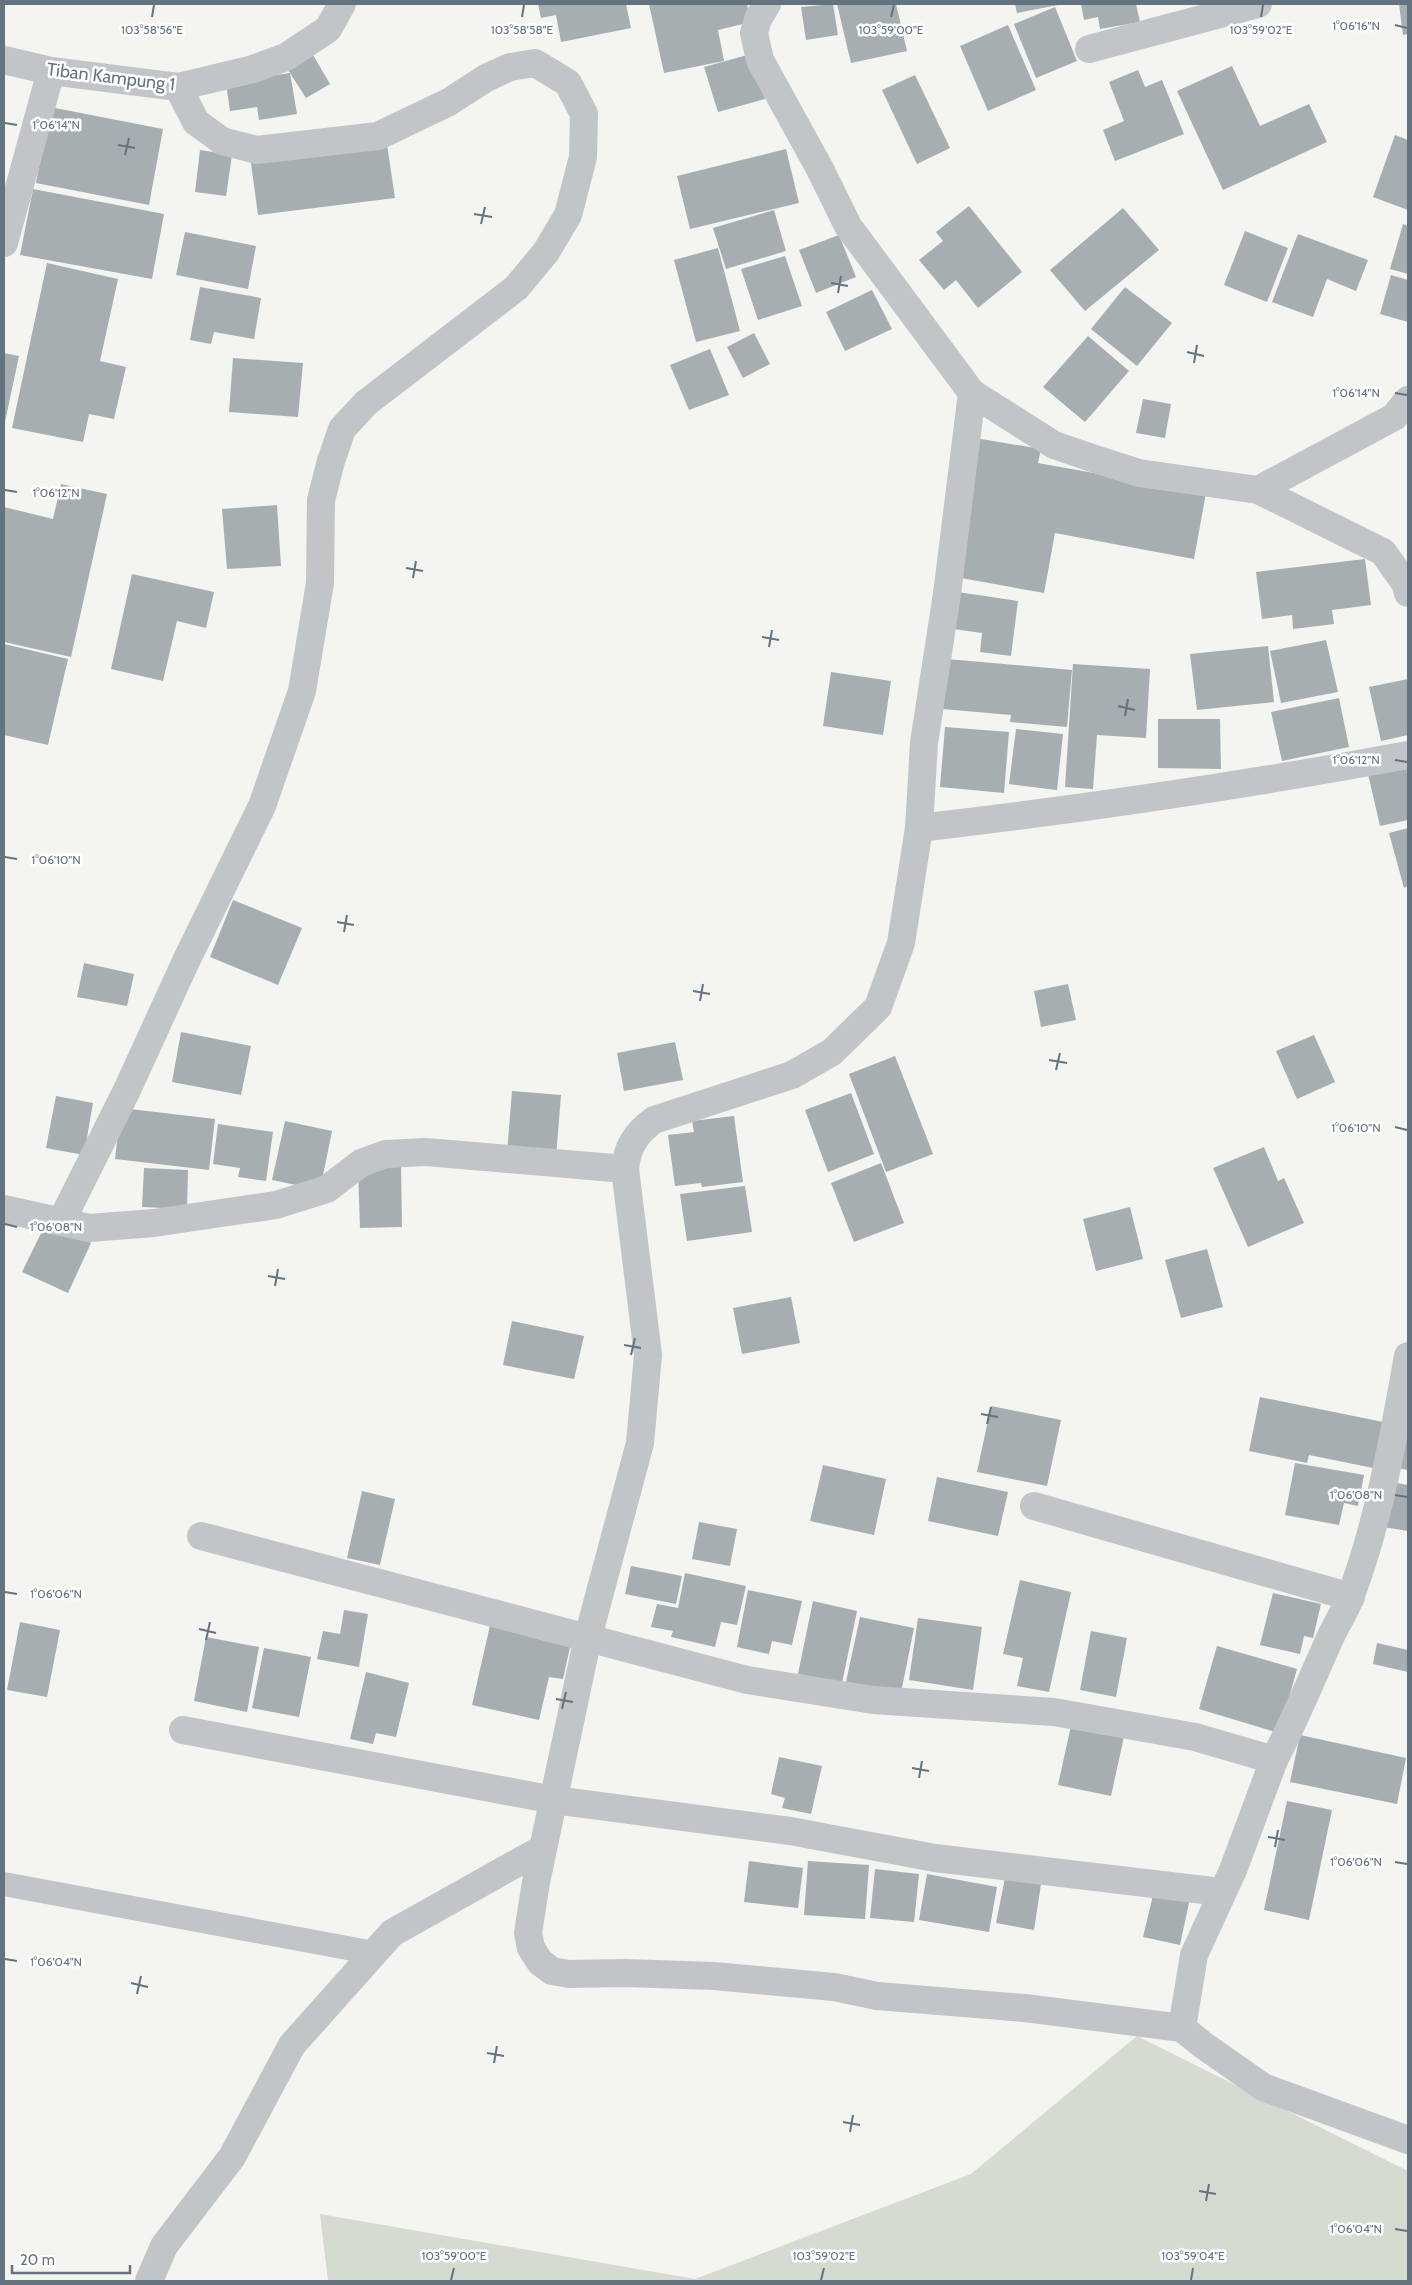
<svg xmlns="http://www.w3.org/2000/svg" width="1412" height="2285" viewBox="0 0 1412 2285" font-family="Cabin,sans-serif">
	<rect width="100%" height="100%" fill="#f4f4f0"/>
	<!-- green -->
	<polygon fill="#d5dbd1" points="1137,2036 1408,2171 1408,2281 328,2281 320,2214 695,2279 971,2174"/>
	<!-- building -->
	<g fill="#a6aeb2">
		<polygon points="538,4 626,4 631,28 561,42 556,15 541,18"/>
		<polygon points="649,4 747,4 751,22 718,30 724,61 664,73"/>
		<polygon points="833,4 838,35 806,40 801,7"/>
		<polygon points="837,4 896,4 907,51 851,63"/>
		<polygon points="1015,4 1058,4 1058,5 1017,13"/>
		<polygon points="1081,4 1136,4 1140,22 1100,29 1098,17 1084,20"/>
		<polygon points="1399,4 1408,4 1408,34 1403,35"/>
		<polygon points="1055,7 1077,61 1036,78 1014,24"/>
		<polygon points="1008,25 1036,90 988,111 960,46"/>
		<polygon points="751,54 765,99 718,112 704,67"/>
		<polygon points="313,55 330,84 306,98 290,73 297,114 259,120 257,107 230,111 226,83 290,73 288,70"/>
		<polygon points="1232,66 1260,126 1309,104 1327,142 1223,190 1177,91"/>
		<polygon points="1138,70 1145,87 1162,80 1184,134 1115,161 1103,130 1124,121 1109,82"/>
		<polygon points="915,75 950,148 917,164 882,90"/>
		<polygon points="50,107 163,129 149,205 36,183"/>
		<polygon points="1395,135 1408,140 1408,210 1373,197"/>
		<polygon points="386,138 395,198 258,215 250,156"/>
		<polygon points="786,149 799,203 690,229 677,176"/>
		<polygon points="200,150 232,155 226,196 195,192"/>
		<polygon points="33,189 164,214 152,279 20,255"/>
		<polygon points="969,206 1022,272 978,308 956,280 944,290 919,260 943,241 936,232"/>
		<polygon points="1123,208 1159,250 1085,311 1050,270"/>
		<polygon points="774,210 786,251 726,269 713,228"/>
		<polygon points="1403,224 1408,226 1408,274 1390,269"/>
		<polygon points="1245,231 1288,248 1267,302 1224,285"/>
		<polygon points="185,232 256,246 248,289 176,275"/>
		<polygon points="1298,234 1368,260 1356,291 1327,279 1313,317 1272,302"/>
		<polygon points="839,235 856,277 816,293 799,250"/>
		<polygon points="718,248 740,331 696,342 674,260"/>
		<polygon points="785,256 802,306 758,320 741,269"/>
		<polygon points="47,263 118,279 100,361 126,367 114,419 89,414 83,442 12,428"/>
		<polygon points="1391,275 1408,280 1408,322 1380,314"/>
		<polygon points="200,287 261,298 254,339 214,332 211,344 190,340"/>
		<polygon points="1125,287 1172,323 1137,366 1091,329"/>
		<polygon points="872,290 892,329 845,351 826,312"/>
		<polygon points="754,333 770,364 743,378 727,347"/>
		<polygon points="1088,336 1129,371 1085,422 1043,387"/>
		<polygon points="710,349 729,395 689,410 670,365"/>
		<polygon points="4,353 19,356 5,422 4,422"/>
		<polygon points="233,358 303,363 298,417 229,412"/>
		<polygon points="1143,399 1171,404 1165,438 1136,433"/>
		<polygon points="975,438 1041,449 1038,463 1206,493 1194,559 1055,533 1044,593 950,576"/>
		<polygon points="61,484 107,494 71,657 4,642 4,507 53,519"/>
		<polygon points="277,505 281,566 227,569 222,509"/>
		<polygon points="1365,559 1371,605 1332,610 1334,624 1293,629 1292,615 1262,619 1256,572"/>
		<polygon points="132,574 214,592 206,628 177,621 163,681 111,669"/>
		<polygon points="951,591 1018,601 1011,656 980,652 982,633 946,628"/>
		<polygon points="1326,640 1338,692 1281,703 1270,651"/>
		<polygon points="4,644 68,659 48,745 4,735"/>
		<polygon points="1268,646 1274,702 1197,710 1190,654"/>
		<polygon points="947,659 1072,670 1067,727 1010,722 1011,715 942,709"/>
		<polygon points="1073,664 1150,669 1146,738 1097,735 1093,789 1065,787"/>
		<polygon points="831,672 891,681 883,735 823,726"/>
		<polygon points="1408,679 1408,735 1381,741 1369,687"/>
		<polygon points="1339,698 1349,747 1282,761 1271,712"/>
		<polygon points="1158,719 1220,719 1221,769 1158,768"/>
		<polygon points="945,727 1009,732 1004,793 940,787"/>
		<polygon points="1016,729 1063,734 1057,790 1009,784"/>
		<polygon points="1408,765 1408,820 1380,826 1368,774"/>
		<polygon points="1408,828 1408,886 1404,888 1389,833"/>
		<polygon points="233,900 302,928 278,985 210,957"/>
		<polygon points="84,963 134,974 127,1006 77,997"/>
		<polygon points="1068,984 1076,1020 1041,1027 1034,991"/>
		<polygon points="181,1032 251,1046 241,1095 172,1082"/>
		<polygon points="1314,1035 1335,1082 1297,1099 1276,1051"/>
		<polygon points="675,1042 683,1080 624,1091 617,1053"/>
		<polygon points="895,1056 933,1154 886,1172 849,1074"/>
		<polygon points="512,1091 561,1095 556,1157 507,1153"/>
		<polygon points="851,1093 874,1154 828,1172 805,1110"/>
		<polygon points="56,1096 93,1103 84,1155 46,1148"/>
		<polygon points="121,1108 215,1119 209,1170 115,1159"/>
		<polygon points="734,1116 743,1182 702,1187 701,1183 675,1186 668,1135 694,1132 692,1121"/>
		<polygon points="285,1121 332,1131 320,1190 272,1180"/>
		<polygon points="218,1124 273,1132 266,1181 238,1177 240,1168 213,1164"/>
		<polygon points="1264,1147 1278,1181 1284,1178 1304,1223 1248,1247 1213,1168"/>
		<polygon points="881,1163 904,1223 854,1242 831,1183"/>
		<polygon points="401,1167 402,1227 360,1228 358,1168"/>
		<polygon points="144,1168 188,1170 187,1209 142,1207"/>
		<polygon points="745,1186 752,1232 687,1241 680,1194"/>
		<polygon points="1130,1207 1143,1259 1096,1271 1083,1219"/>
		<polygon points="46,1223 91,1243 68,1293 22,1272"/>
		<polygon points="1207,1249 1223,1307 1181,1318 1165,1260"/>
		<polygon points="791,1297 800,1343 742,1354 733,1308"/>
		<polygon points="512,1321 584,1336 574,1379 503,1365"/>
		<polygon points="1260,1397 1383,1422 1373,1468 1309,1455 1307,1463 1249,1451"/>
		<polygon points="1408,1402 1408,1470 1397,1468"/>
		<polygon points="991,1406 1061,1420 1047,1486 977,1472"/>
		<polygon points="1295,1463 1364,1475 1358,1506 1344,1503 1339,1525 1285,1515"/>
		<polygon points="823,1465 886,1479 874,1535 810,1521"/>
		<polygon points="937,1477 1008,1492 998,1536 928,1521"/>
		<polygon points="1390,1482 1408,1485 1408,1531 1383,1527"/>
		<polygon points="362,1491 395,1499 380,1565 347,1558"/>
		<polygon points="699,1522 737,1529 730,1566 692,1559"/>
		<polygon points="631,1566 682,1576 676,1604 625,1594"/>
		<polygon points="685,1573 746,1586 737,1625 721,1622 715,1647 671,1637 673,1631 651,1627 657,1604 678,1608"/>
		<polygon points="1020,1580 1071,1592 1049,1692 1017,1686 1023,1658 1003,1654"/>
		<polygon points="748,1590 802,1601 792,1645 772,1641 769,1654 737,1647"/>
		<polygon points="1273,1593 1321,1604 1313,1638 1304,1636 1300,1654 1260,1645"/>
		<polygon points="813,1601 857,1611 842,1683 798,1674"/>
		<polygon points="344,1610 368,1614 359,1667 317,1659 323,1631 340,1634"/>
		<polygon points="860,1617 914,1628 901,1693 846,1682"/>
		<polygon points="918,1618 982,1627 973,1690 909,1680"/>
		<polygon points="491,1621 572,1638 563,1679 549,1677 539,1720 472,1705"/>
		<polygon points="20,1622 60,1630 47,1697 7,1690"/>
		<polygon points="1091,1631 1127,1638 1116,1697 1080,1690"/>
		<polygon points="206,1637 259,1647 247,1712 194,1701"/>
		<polygon points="1377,1643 1408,1650 1408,1672 1373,1664"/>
		<polygon points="1217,1646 1297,1669 1279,1733 1199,1709"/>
		<polygon points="264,1648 311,1657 299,1717 252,1708"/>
		<polygon points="366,1672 409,1683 396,1737 376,1733 373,1744 350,1739"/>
		<polygon points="1072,1721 1125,1732 1111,1796 1058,1785"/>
		<polygon points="1300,1735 1406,1758 1397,1804 1290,1782"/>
		<polygon points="779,1757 822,1766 811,1814 782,1808 785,1798 771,1794"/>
		<polygon points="1287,1801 1332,1810 1309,1920 1264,1910"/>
		<polygon points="749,1861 803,1868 798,1908 744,1902"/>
		<polygon points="808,1861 869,1865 865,1919 804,1915"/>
		<polygon points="875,1869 919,1874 914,1922 870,1918"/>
		<polygon points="927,1874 997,1887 989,1932 919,1920"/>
		<polygon points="1005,1878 1041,1884 1034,1930 996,1923"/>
		<polygon points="1154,1891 1190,1898 1180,1945 1143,1937"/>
	</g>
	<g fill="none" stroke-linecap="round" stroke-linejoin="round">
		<!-- service -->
		<polyline stroke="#c1c5c8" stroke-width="24" points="4,1884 374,1953"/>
		<!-- minor -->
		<g stroke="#c1c5c8" stroke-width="28">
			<polyline points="767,4 758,19 754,33 760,60 820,169 848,226 972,393"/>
			<polyline points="1089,49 1258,4"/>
			<polyline points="4,60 51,71 178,87 253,69 286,57 328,29 342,4"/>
			<polyline points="4,243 51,71"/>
			<polyline points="1258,490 1394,417 1408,400"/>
			<path d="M919,828C1083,809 1246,785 1408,755"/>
			<polyline points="4,1209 89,1228 154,1223 276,1205 327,1189 361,1163 386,1154 426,1152 625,1169"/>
			<polyline points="61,1222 127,1090 186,961 262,806 302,691 320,583 321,500 331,461 342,429 366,403 516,288 546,252 568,215 583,157 584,114 568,83 535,63 510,67 486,78 449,102 378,136 257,150 222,141 196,122 178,87"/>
			<polyline points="1034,1506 1351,1597"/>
			<polyline points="201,1536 747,1680 873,1700 1054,1712 1195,1737 1274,1760 1233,1870 1194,1955 1182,2028 1203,2045 1263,2087 1408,2140"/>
			<polyline points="183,1730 554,1800 790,1831 935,1858 1221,1892"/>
			<path d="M1274,1760C1295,1720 1312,1678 1331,1636C1337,1623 1346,1610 1351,1595C1379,1521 1394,1435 1408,1356"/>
			<path d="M1182,2028L1025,2008L877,1996L834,1987L714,1976L625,1973L569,1974L552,1971L540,1962L531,1948L528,1933L536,1882L588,1637L640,1443L648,1355L625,1169C627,1147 636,1133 654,1120L792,1075L832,1052L878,1007L901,943L919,828L924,743L947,594L972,393L1054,445L1095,459L1139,473L1258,490L1383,552L1405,583L1408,593"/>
			<polyline points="149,2281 164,2246 232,2157 292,2045 392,1933 542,1849"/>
		</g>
	</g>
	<!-- ticks -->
	<path fill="none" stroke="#637480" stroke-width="2" d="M152,17L154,5M522,17L524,5M891,17L894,5M1261,17L1263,5M1395,25L1407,28M5,123L17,125M118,145L135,148M125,155L129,138M474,214L492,217M481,224L485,207M831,283L848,286M838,293L841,276M1187,352L1204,356M1194,363L1197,345M1395,393L1407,395M5,490L17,492M406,568L423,571M413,578L416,561M762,637L779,640M769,647L772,630M1118,706L1135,710M1125,716L1128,699M1395,760L1407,762M5,857L17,859M337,922L354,925M344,932L347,915M693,991L710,994M700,1001L703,984M1049,1060L1067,1063M1056,1070L1060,1053M1395,1127L1407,1130M5,1224L17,1227M268,1276L285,1279M275,1286L278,1269M624,1345L641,1348M631,1355L635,1338M981,1414L998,1417M987,1424L991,1407M1395,1495L1407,1497M5,1592L17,1594M199,1629L216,1633M206,1640L210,1622M556,1699L573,1702M562,1709L566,1692M912,1768L929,1771M919,1778L922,1761M1268,1837L1285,1840M1275,1847L1278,1830M1395,1862L1407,1864M5,1959L17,1961M131,1983L148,1987M137,1994L141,1976M487,2053L504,2056M494,2063L497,2046M843,2122L860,2125M850,2132L853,2115M1199,2191L1216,2194M1206,2201L1209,2184M1395,2229L1407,2231M451,2280L454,2268M821,2280L824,2268M1191,2280L1193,2268"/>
	<g text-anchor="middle" stroke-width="5" stroke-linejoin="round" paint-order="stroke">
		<!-- street labels -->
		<g font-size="18" fill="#637480" stroke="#fff">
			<text transform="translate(111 77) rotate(7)" y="6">Tiban Kampung 1</text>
		</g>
	</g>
	<g font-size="12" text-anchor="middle" fill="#637480" stroke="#fff" stroke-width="5" stroke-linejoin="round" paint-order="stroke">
		<text x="1356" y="30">1°06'16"N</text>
		<text x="152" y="34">103°58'56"E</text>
		<text x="522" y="34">103°58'58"E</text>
		<text x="891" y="34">103°59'00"E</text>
		<text x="1261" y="34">103°59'02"E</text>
		<text x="56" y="129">1°06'14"N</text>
		<text x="1356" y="397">1°06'14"N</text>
		<text x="56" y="497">1°06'12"N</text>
		<text x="1356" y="764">1°06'12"N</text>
		<text x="56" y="864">1°06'10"N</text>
		<text x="1356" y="1132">1°06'10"N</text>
		<text x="56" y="1231">1°06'08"N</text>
		<text x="1356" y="1499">1°06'08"N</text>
		<text x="56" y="1598">1°06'06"N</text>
		<text x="1356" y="1866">1°06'06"N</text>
		<text x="56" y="1966">1°06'04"N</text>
		<text x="1356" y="2233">1°06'04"N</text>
		<text x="454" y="2260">103°59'00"E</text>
		<text x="824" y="2260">103°59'02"E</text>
		<text x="1193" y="2260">103°59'04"E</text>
	</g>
	<!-- border -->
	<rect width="1412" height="2285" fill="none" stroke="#637480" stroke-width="10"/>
	<!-- scale -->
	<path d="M12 2265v8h118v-8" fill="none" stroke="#637480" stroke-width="2.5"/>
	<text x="20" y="2265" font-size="15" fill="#637480" stroke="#ffffff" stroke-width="4" paint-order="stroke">20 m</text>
</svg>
